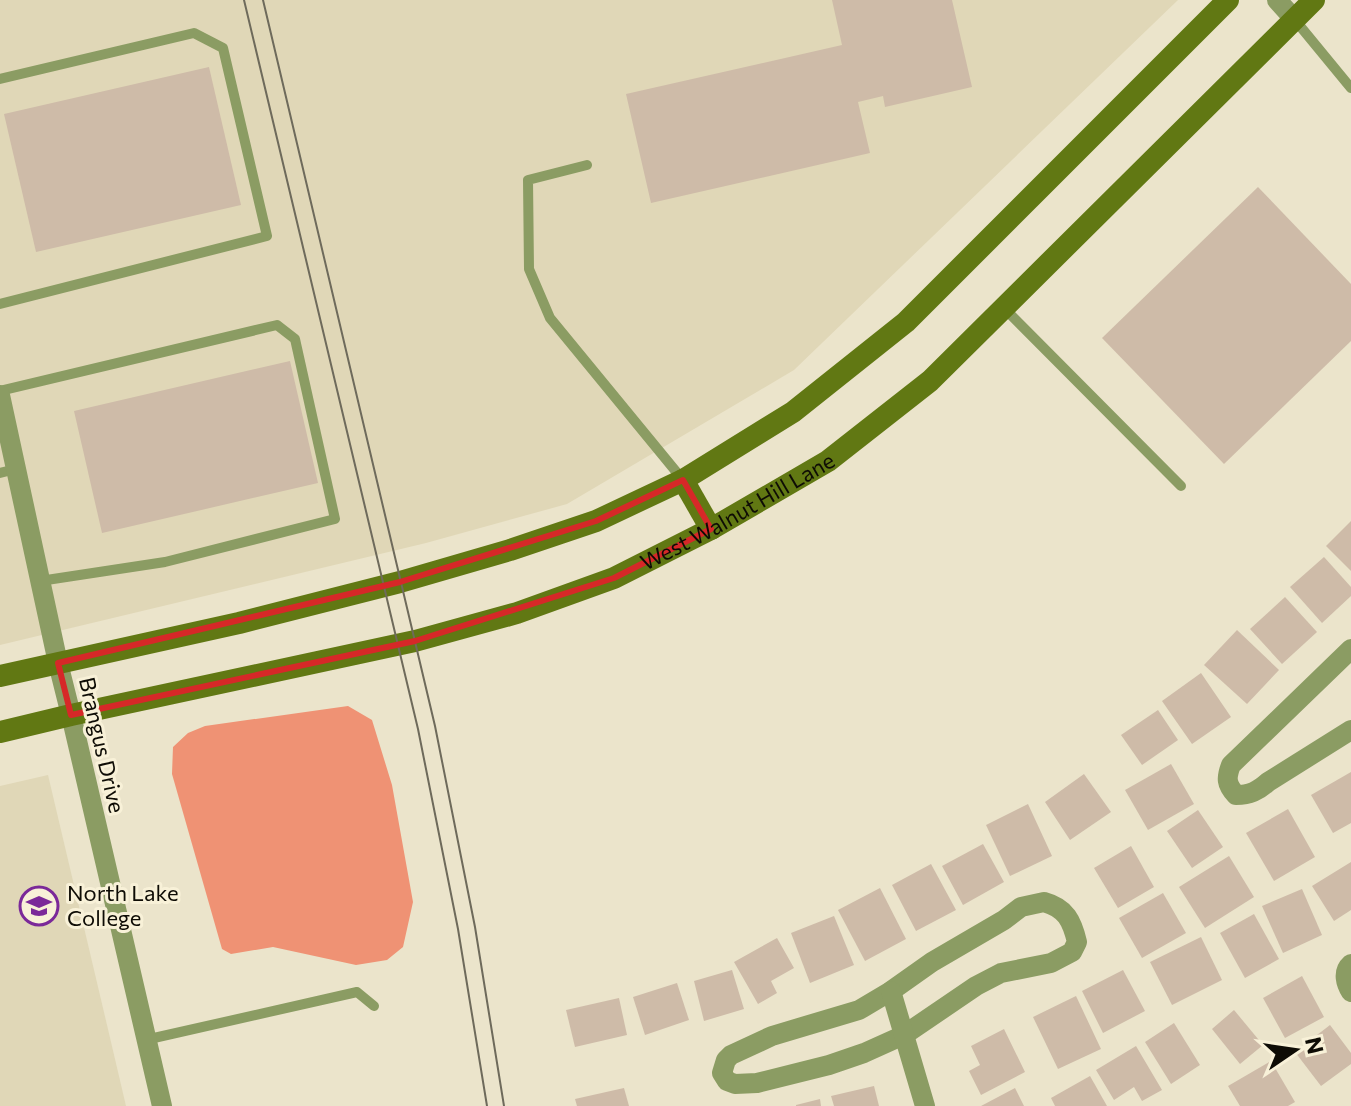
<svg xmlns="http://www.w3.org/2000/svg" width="1351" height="1106" viewBox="0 0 1351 1106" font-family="Commissioner,sans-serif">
	<rect width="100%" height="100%" fill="#ebe4cb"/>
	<!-- built -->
	<g fill="#e0d7b7">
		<polygon points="0,0 1178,0 794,370 567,504 426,543 0,645"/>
		<polygon points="48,775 107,1025 126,1106 0,1106 0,786"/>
	</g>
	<!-- forest -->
	<polygon fill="#ef9274" points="348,706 372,720 392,785 413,902 403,947 387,960 356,965 273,947 231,954 222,949 172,774 173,747 188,733 205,726"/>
	<!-- building -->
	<g fill="#cebba8">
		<polygon points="832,0 952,0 972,87 885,107 883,96 858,102 870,153 651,203 626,94 842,45"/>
		<polygon points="209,67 241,205 36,252 4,114"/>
		<polygon points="1258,187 1351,284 1351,341 1224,464 1102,338"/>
		<polygon points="290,361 318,483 102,533 74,411"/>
		<polygon points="1351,521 1351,571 1326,546"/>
		<polygon points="1324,557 1351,587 1351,596 1322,623 1290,587"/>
		<polygon points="1285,597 1317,632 1282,664 1250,629"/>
		<polygon points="1237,630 1279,670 1247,704 1204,665"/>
		<polygon points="1201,673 1231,717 1192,744 1162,701"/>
		<polygon points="1158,710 1178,740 1142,765 1121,735"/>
		<polygon points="1171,764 1194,804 1148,830 1125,790"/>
		<polygon points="1351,772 1351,823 1333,833 1311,795"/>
		<polygon points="1084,774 1111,812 1070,840 1045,802"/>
		<polygon points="1028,804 1052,856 1010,876 986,825"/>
		<polygon points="1288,809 1315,857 1274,881 1246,833"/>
		<polygon points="1198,810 1223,847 1192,868 1167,831"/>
		<polygon points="983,844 1004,882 963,905 942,866"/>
		<polygon points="1131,846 1154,887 1118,908 1094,868"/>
		<polygon points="1229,856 1254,897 1205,928 1179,887"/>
		<polygon points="1351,862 1351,910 1334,921 1312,886"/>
		<polygon points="931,864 956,910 916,931 892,885"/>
		<polygon points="880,888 906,939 865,961 838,910"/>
		<polygon points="1302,889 1322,935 1283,953 1262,906"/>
		<polygon points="1163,893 1186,933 1142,958 1119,918"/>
		<polygon points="1254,914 1279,959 1245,978 1220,933"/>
		<polygon points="834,916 854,965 810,983 791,933"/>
		<polygon points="1201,937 1222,980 1172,1005 1150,962"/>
		<polygon points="777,938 794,968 771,981 777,993 758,1004 734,962"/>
		<polygon points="732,970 744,1009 704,1021 694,981"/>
		<polygon points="1123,970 1145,1011 1103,1033 1082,991"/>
		<polygon points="1302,976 1324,1017 1285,1038 1263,998"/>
		<polygon points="677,983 689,1020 645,1035 633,997"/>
		<polygon points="1076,996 1101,1049 1058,1069 1033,1017"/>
		<polygon points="619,998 627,1035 575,1047 566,1010"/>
		<polygon points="1234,1010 1263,1045 1240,1064 1212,1029"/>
		<polygon points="1174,1023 1200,1065 1171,1084 1145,1042"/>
		<polygon points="1330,1025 1351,1053 1351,1064 1321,1086 1295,1052"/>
		<polygon points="1004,1029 1025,1072 981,1095 969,1071 980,1065 971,1046"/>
		<polygon points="1136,1046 1162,1090 1142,1101 1134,1087 1114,1100 1096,1070"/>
		<polygon points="1271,1061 1295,1102 1288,1106 1240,1106 1228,1086"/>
		<polygon points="1090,1076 1107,1106 1055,1106 1051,1098"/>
		<polygon points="874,1086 879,1106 834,1106 831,1096"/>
		<polygon points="624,1088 629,1106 577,1106 575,1099"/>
		<polygon points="1015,1088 1024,1106 981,1106"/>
		<polygon points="820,1099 821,1106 796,1106 796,1105"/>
	</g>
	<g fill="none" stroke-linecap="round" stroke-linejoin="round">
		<!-- service -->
		<g stroke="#8b9c63" stroke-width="10">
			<polyline points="1295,20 1351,88"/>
			<polyline points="0,79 194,33 223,48 267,236 0,304"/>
			<polyline points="587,165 528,180 529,269 550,318 683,480"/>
			<polyline points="1004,308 1181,486"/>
			<polyline points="0,391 277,325 295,339 335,519 165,562 40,581"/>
			<polyline points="0,473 16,469"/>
			<polyline points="145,1040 357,992 374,1006"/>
		</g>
		<!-- minor -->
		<g stroke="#8b9c63" stroke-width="20">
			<polyline points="1277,0 1295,20"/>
			<polyline points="0,395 58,663 71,715 162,1106"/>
			<path d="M1351,649L1231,765C1226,778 1226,784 1236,795C1250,795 1258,791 1268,782L1351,730"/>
			<path d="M1044,902C1066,908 1072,921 1077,942L1072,952L1051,963L1001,973L976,986L904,1035L864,1053L829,1065L757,1083L735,1084L727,1081L722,1073L726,1060L731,1055L772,1036L859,1010L891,991L932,962L1004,920L1021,907Z"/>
			<path d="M1351,964C1342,972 1346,984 1351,992"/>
			<polyline points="891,991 925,1106"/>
		</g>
		<!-- secondary -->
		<g stroke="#617813" stroke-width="22">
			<polyline points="683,480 711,529"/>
			<polyline points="0,676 239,623 400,582 510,550 596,521 683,480 793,412 906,322 1228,0"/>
			<path id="s1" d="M0,732L71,715L415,641L517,613L614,578L711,529L828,461L930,381L1314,0"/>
		</g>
		<!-- tram -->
		<g stroke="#6e6a5b" stroke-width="2">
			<polyline points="244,0 418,729 458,929 487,1106"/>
			<polyline points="263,0 435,726 475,927 504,1106"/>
		</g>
	</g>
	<!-- marked area -->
	<path fill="none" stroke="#d62828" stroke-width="6" stroke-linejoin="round" d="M683,480L711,529L614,578L415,641L71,715L58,663L400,582L596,521Z"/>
	<!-- icons -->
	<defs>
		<symbol id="university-ring" viewBox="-11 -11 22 22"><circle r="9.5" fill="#f8f1d8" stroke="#7b2999" stroke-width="1.5"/><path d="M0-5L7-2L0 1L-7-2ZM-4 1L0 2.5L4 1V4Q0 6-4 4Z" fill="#7b2999"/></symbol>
	</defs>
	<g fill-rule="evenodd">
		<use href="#university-ring" x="17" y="884" width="44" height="44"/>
	</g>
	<g text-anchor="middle" stroke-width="6" stroke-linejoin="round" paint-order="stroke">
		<!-- street labels -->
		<g font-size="22" fill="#0e0c05" stroke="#f8f1d8">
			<text dy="8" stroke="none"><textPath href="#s1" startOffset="774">West Walnut Hill Lane</textPath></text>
			<text transform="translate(102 745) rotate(77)" y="8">Brangus Drive</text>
		</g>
		<!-- poi labels -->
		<g font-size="22" fill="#0e0c05" stroke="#f8f1d8" text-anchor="start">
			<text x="67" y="901">North Lake<tspan x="67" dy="25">College</tspan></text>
		</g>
	</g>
	<!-- north arrow -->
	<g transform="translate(1295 1050) rotate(77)" stroke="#f8f1d8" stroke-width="6" paint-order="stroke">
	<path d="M0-6L14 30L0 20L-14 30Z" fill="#0e0c05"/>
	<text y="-12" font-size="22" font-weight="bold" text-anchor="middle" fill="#0e0c05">N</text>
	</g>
</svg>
